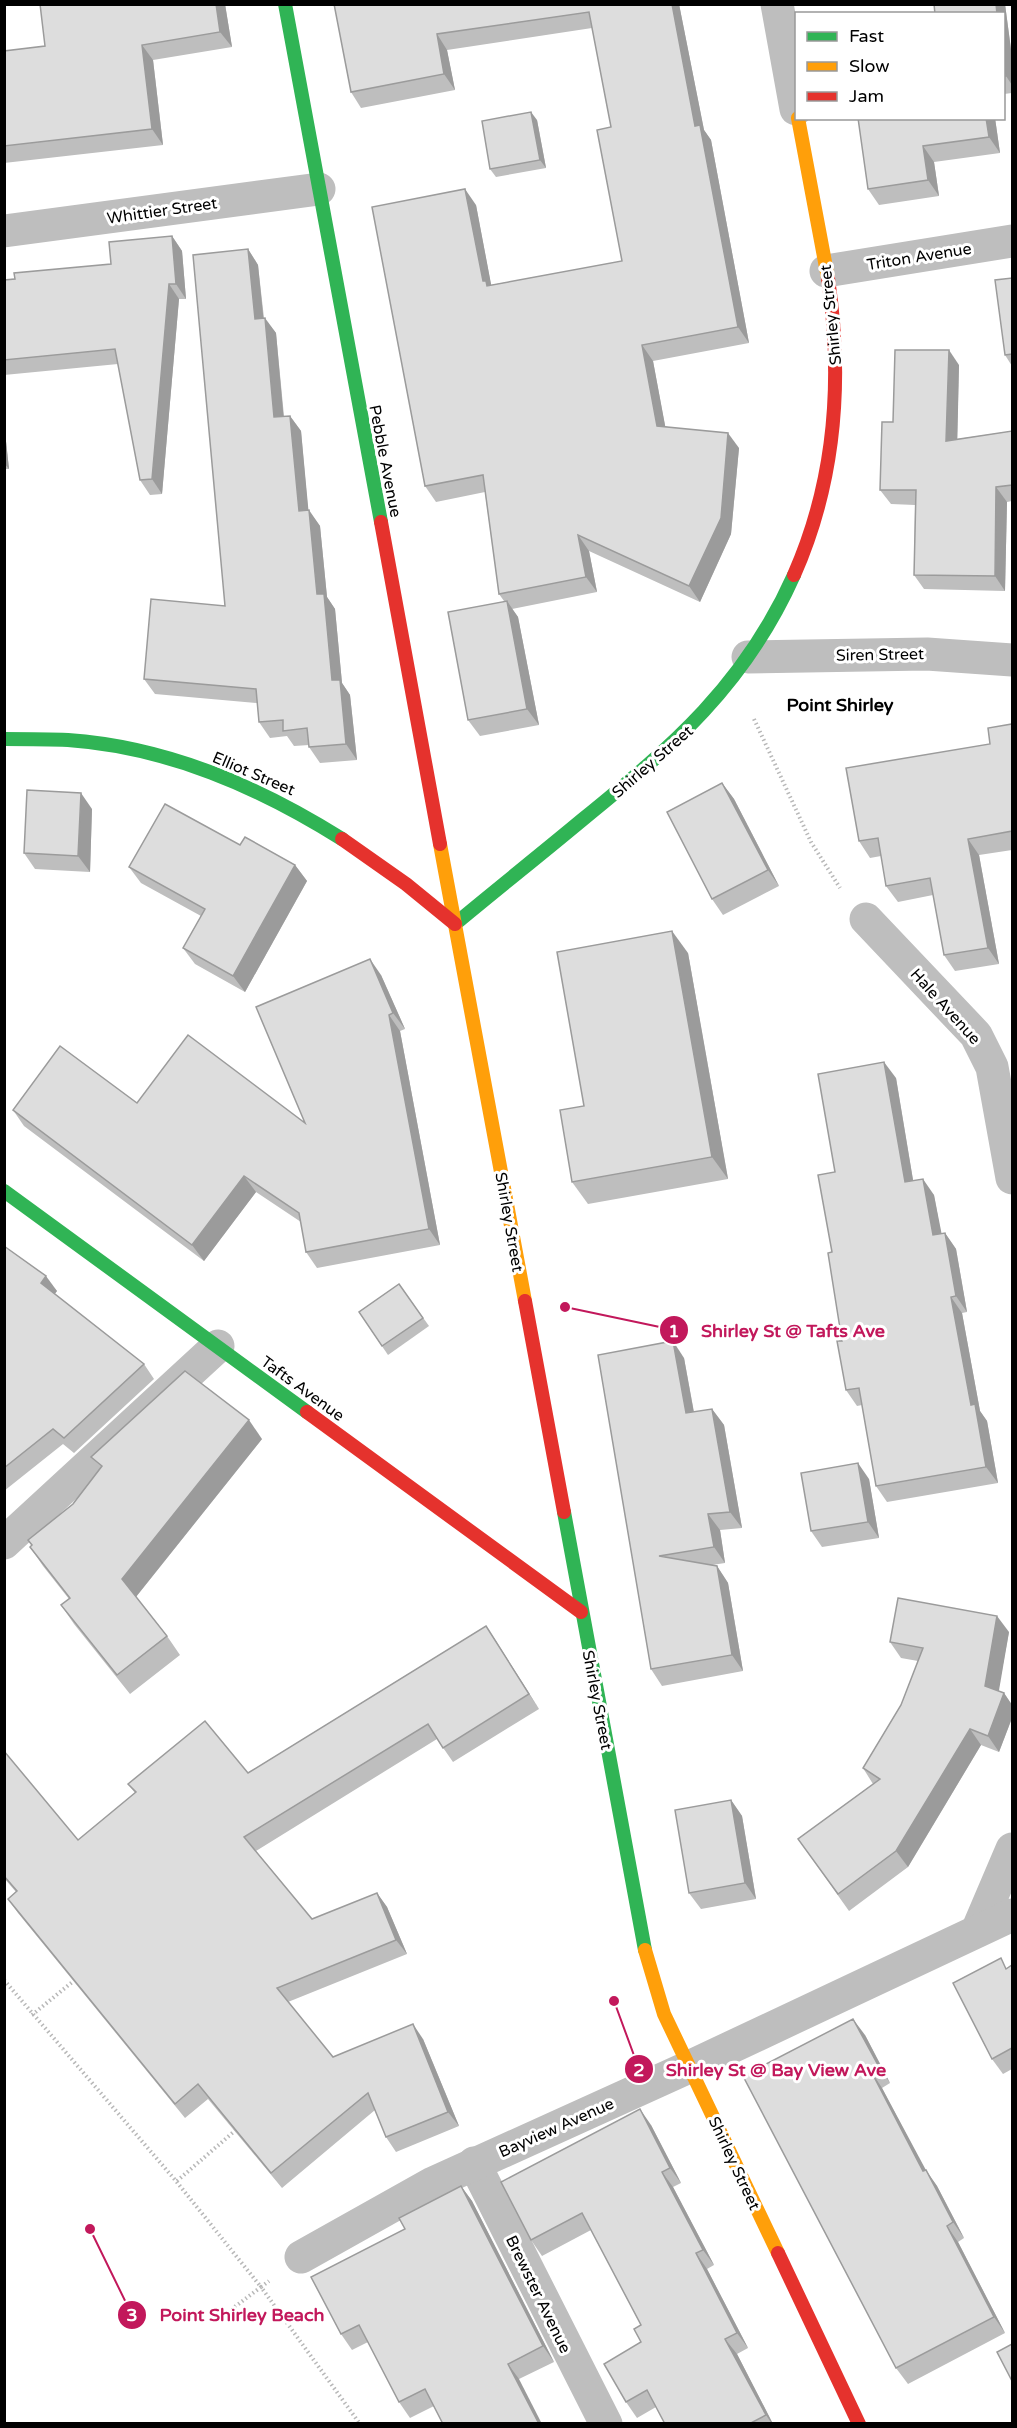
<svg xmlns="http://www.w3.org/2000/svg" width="1017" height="2428" viewBox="0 0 1017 2428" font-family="'Varela Round',sans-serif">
	<rect width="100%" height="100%" fill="#fff"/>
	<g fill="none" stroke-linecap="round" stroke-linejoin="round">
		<!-- path -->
		<g stroke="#b8b8b8" stroke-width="4" stroke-dasharray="1.5 3" stroke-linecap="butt">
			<polyline points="754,719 811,842 840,888"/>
			<polyline points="4,1980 176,2181 261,2287 269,2281"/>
			<polyline points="32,2015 76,1979"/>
			<polyline points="177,2181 237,2129"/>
			<polyline points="224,2315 261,2287 360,2424"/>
		</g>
		<!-- street -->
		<g stroke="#bebebe" stroke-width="33">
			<polyline points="777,4 796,109"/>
			<polyline points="4,231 319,189"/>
			<polyline points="826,271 1012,241"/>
			<polyline points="748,657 927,654 1012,660"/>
			<polyline points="866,919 976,1035 992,1067 1012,1178"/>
			<polyline points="4,1543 218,1346"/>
			<polyline points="977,1931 1012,1849"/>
			<polyline points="474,2163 606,2424"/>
			<polyline points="301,2257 433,2183 689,2067 1012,1915"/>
		</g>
		<!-- fast -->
		<g stroke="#30b455" stroke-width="14">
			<polyline points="285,4 381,522"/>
			<path d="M4,739C25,739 47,739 68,740C168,747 259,787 342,839"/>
			<path d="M455,924C497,889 540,855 582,820C673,746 745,685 794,575"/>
			<polyline points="4,1191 307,1412"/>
			<polyline points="564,1512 645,1950"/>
		</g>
		<!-- slow -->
		<g stroke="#ff9f0a" stroke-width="14">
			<polyline points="798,118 828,278"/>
			<polyline points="440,844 525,1301"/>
			<polyline points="645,1950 664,2014 778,2253"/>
		</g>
		<!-- jam -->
		<g stroke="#e5322d" stroke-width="14">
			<polyline points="381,522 440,844"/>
			<path d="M794,575C836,480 843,380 828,278"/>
			<polyline points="342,839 406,884 455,924"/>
			<polyline points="525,1301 564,1512"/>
			<polyline points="307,1412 581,1612"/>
			<polyline points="778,2253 859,2424"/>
		</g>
	</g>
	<!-- wall -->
	<g fill="#bebebe">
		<polygon points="225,4 232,47 153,60 163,145 4,163 4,51 45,46"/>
		<polygon points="334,4 679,4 704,130 711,140 749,343 653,361 665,426 739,448 731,534 700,602 589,551 597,592 512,609 518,617 539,725 480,736 468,720 504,601 499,594 485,492 436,502 425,486 476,205 491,285 622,261 611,127 592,28 447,50 455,90 361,108 351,92"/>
		<polygon points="934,4 1005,4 1012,57 1012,93 1004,94 1004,14"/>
		<polygon points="858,118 995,118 1000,153 934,162 939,196 879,205 868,189"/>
		<polygon points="537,120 546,168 496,177 490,169"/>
		<polygon points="172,236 182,251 186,299 179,299 162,494 150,495 140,480 118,364 4,375 4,280 111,264"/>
		<polygon points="248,249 258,265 264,318 276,333 284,416 290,416 301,431 308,510 320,526 327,597 335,609 342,683 350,695 357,760 320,763 309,747 309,745 294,746 287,736 270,738 259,722 257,703 155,694 144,679 225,606"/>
		<polygon points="1012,278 1012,366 1005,355"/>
		<polygon points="959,365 957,439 1012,431 1012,501 1007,502 1005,591 924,589 914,575 915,505 891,504 880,490 893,422"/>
		<polygon points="4,423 9,469 4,469"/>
		<polygon points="1012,724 1012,850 979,855 999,964 955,971 944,955 933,895 898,902 886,886 881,856 870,858 859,841 990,744"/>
		<polygon points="722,783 734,799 779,886 723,915 712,899"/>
		<polygon points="92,809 90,872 35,869 24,853"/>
		<polygon points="240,845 295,865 307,881 245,992 195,964 183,948 201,916 141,883 129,867"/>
		<polygon points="688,953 728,1179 588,1204 572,1182 584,1106"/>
		<polygon points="381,975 405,1029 400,1031 440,1245 317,1268 306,1252 301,1222 256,1192 204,1261 24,1126 13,1110 137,1103 305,1123"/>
		<polygon points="896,1078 913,1180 934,1195 941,1234 945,1233 956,1249 967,1312 962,1313 980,1411 987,1421 998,1483 887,1502 876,1486 862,1405 857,1406 846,1390 842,1341 832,1252 835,1172"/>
		<polygon points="4,1246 57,1291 54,1294 144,1364 154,1379 74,1453 63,1444 4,1491"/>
		<polygon points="399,1284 429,1326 388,1355 359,1312"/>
		<polygon points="598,1355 684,1358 694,1412 712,1409 724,1425 742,1528 720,1530 725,1563 712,1565 717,1566 728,1583 743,1671 662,1686 651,1669"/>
		<polygon points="262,1439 136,1597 167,1636 180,1655 130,1694 74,1624 61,1605 69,1599 43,1566 30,1547 32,1545 28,1540 73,1504 99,1470 91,1457"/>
		<polygon points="869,1479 879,1538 822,1547 811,1531"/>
		<polygon points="486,1626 539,1709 453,1762 437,1739 256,1851 312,1919 377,1893 387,1907 407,1954 288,2002 333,2057 423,2039 459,2126 396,2152 386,2137 375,2110 282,2188 208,2099 185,2118 18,1913 8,1899 16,1892 4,1878 4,1751 78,1840 135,1793 128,1784 248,1773"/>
		<polygon points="1009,1632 998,1691 1004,1693 1012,1705 1012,1718 999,1752 981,1745 908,1867 849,1911 798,1839 873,1784 863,1768 901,1705 918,1661 901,1658 890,1642"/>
		<polygon points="731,1800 742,1816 756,1899 701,1909 689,1893"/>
		<polygon points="1012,1965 1012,2069 1003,2074 992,2059 1007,1968"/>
		<polygon points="865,2035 890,2083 882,2088 925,2170 937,2186 964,2238 958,2242 1005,2333 908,2384 896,2368"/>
		<polygon points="651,2125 681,2183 673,2187 714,2265 707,2269 748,2348 737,2354 773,2424 665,2424 656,2407 637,2418 626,2402 641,2342 641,2325 591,2230 542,2256 531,2240"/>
		<polygon points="461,2186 472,2201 554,2362 519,2379 434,2406 410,2418 399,2402 368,2342 352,2350 341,2334 405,2229"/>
	</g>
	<!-- shaded-wall -->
	<g fill="#9b9b9b">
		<polygon points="216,4 225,4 232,47 220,32"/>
		<polygon points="672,4 679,4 704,130 711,140 749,343 738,327 695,126"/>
		<polygon points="996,4 1005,4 1012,57 1012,85 1006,76 1004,57 1004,14 997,14"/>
		<polygon points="437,34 447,50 455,90 444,74"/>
		<polygon points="142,45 153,60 163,145 152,129"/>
		<polygon points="531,112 537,120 546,168 540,160"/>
		<polygon points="986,118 995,118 1000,153 989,137"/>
		<polygon points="923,146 934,162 939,196 928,180"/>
		<polygon points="465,189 476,205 492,289 497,296 483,281"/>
		<polygon points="172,236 182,251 186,299 176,284"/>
		<polygon points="248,249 258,265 265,334 255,319"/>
		<polygon points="169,284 179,299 162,494 152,479"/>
		<polygon points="265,318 276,333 285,433 274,417"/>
		<polygon points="642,345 653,361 668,441 657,426"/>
		<polygon points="949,350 959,365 957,455 946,441"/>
		<polygon points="290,416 301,431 310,527 299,511"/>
		<polygon points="4,423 9,469 4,463"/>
		<polygon points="728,433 739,448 731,534 700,602 689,586"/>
		<polygon points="996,487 1007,502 1005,591 995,576"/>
		<polygon points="309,510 320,526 327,597 335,609 342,683 350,695 357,760 346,744 332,680 317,594"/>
		<polygon points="578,535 589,551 597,592 586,577"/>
		<polygon points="507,601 518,617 539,725 527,709"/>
		<polygon points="722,783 734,799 779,886 768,870"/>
		<polygon points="81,793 92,809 90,872 78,856"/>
		<polygon points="968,839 979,855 999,964 988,948"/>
		<polygon points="295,865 307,881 245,992 233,976"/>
		<polygon points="672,931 688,953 728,1179 712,1157"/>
		<polygon points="370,959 381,975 405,1029 393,1013"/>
		<polygon points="389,1015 400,1031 440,1245 429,1229"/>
		<polygon points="884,1062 896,1078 916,1198 905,1182"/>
		<polygon points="244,1176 256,1192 204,1261 192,1245"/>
		<polygon points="923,1179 934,1195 945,1251 933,1235"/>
		<polygon points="945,1233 956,1249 967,1312 956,1296"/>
		<polygon points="46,1276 57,1291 51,1299 41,1283"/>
		<polygon points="951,1297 962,1313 980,1411 987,1421 998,1483 986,1467 971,1405"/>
		<polygon points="673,1341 684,1358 697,1430 686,1413"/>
		<polygon points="712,1409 724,1425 742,1528 730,1512"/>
		<polygon points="249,1420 262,1439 135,1598 122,1579"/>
		<polygon points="858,1463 869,1479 879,1538 868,1522"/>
		<polygon points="708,1514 720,1530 725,1563 714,1547"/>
		<polygon points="717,1566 728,1583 743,1671 732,1655"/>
		<polygon points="997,1616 1009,1632 997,1702 985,1686"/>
		<polygon points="486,1626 496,1641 539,1709 529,1694"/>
		<polygon points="1004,1693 1012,1705 1012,1718 999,1752 988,1736"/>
		<polygon points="970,1729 981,1745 908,1867 896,1851"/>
		<polygon points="731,1800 742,1816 756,1899 745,1883"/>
		<polygon points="377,1893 387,1907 407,1954 396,1940"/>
		<polygon points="853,2019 865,2035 890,2083 879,2067"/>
		<polygon points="413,2024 423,2039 459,2126 448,2112"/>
		<polygon points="871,2071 882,2088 935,2187 923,2171"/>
		<polygon points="640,2109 651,2125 681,2183 670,2168"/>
		<polygon points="926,2170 937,2186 964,2238 953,2222"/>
		<polygon points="662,2172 673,2187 714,2265 703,2250"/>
		<polygon points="461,2186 472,2201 554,2362 543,2346"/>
		<polygon points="947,2226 958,2242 1005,2333 994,2317"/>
		<polygon points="696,2253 707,2269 748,2348 737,2333"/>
		<polygon points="725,2339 737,2354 773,2424 772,2424 766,2415"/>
		<polygon points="508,2364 519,2379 542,2424 539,2424"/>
	</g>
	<!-- building -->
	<g fill="#ddd" stroke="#9b9b9b" stroke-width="1.5">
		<polygon points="40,4 216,4 220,32 142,45 152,129 4,146 4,51 45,46"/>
		<polygon points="334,4 672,4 695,126 700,125 738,327 642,345 657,426 728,433 721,518 689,586 578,535 586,577 499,594 483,475 425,486 372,207 465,189 483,281 486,281 487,286 622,261 597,130 611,127 589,12 437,34 444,74 351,92"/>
		<polygon points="934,4 996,4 997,14 935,14"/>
		<polygon points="1004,57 1006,76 1004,76"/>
		<polygon points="531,112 540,160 490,169 482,121"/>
		<polygon points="858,118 986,118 989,137 923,146 928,180 868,189"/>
		<polygon points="172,236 176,284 169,284 152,479 140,480 115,349 4,360 4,280 15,279 14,273 111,264 109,242"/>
		<polygon points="248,249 255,319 265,318 274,417 290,416 299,511 309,510 317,594 324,594 332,680 340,680 346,744 309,747 307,728 283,731 283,720 259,722 256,689 144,679 151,599 225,606 193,255"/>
		<polygon points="1012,278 1012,354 1005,355 995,280"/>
		<polygon points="895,350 949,350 946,441 1012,431 1012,485 996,487 995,576 914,575 916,490 880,490 882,422 893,422"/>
		<polygon points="507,601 527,709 468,720 448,612"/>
		<polygon points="1012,724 1012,831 968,839 988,948 944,955 930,878 886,886 878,838 859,841 846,768 990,744 988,728"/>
		<polygon points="722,783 768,870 712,899 667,812"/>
		<polygon points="27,790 81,793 78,856 24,853"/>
		<polygon points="165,804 240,845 245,837 295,865 233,976 183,948 205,909 129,867"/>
		<polygon points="672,931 712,1157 572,1182 560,1110 584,1106 557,952"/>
		<polygon points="370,959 393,1013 389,1015 429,1229 306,1252 299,1213 244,1176 192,1245 13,1110 60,1046 137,1103 188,1035 305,1123 256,1007"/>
		<polygon points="884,1062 905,1182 923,1179 933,1235 945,1233 956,1296 951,1297 971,1405 975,1404 986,1467 876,1486 859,1388 846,1390 837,1341 842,1341 828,1253 832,1252 818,1175 835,1172 818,1074"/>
		<polygon points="4,1246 46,1276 41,1283 144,1364 64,1438 53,1429 4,1468"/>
		<polygon points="399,1284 423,1318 382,1346 359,1312"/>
		<polygon points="673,1341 686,1413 712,1409 730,1512 708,1514 714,1547 659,1556 717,1566 732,1655 651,1669 598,1355"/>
		<polygon points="185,1371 249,1420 122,1579 167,1636 117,1675 61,1605 70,1598 30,1547 32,1545 28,1540 73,1504 102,1466 91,1457"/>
		<polygon points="858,1463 868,1522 811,1531 801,1473"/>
		<polygon points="898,1598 997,1616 985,1686 1004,1693 988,1736 970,1729 896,1851 838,1894 798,1839 880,1779 863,1768 901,1705 923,1648 890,1642"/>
		<polygon points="486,1626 529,1694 443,1748 428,1724 244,1837 312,1919 377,1893 396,1940 277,1988 333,2057 413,2024 448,2112 386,2137 368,2093 271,2173 198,2084 175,2104 8,1899 17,1891 4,1876 4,1751 78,1840 136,1792 128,1784 205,1721 248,1773"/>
		<polygon points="731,1800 745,1883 689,1893 675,1810"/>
		<polygon points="1001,1958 1006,1969 1012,1965 1012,2048 992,2059 953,1983"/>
		<polygon points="853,2019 879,2067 871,2071 923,2171 926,2170 953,2222 947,2226 994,2317 896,2368 743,2076"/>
		<polygon points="640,2109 670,2168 662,2172 703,2250 696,2253 737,2333 725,2339 766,2415 749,2424 665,2424 647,2390 626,2402 604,2364 641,2342 634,2329 641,2325 582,2213 531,2240 501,2182"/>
		<polygon points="461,2186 543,2346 508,2364 539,2424 443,2424 425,2389 399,2402 359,2325 341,2334 311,2277 405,2229 399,2218"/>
		<polygon points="1012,2344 1012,2381 997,2352"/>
	</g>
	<g text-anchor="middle" stroke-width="6" stroke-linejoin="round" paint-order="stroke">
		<!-- street labels -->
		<g font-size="16" fill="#000" stroke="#fff">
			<text transform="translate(162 210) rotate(-8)" y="6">Whittier Street</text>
			<text transform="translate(919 256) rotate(-9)" y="6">Triton Avenue</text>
			<text transform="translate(830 315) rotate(-96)" y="6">Shirley Street</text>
			<text transform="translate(386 461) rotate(79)" y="6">Pebble Avenue</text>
			<text transform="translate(880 654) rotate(-1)" y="6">Siren Street</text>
			<text transform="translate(652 761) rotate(-41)" y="6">Shirley Street</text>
			<text transform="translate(254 773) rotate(23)" y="6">Elliot Street</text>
			<text transform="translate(946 1006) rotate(48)" y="6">Hale Avenue</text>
			<text transform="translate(510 1222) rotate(80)" y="6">Shirley Street</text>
			<text transform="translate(303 1388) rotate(36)" y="6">Tafts Avenue</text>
			<text transform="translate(598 1700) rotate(79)" y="6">Shirley Street</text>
			<text transform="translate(556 2127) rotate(-24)" y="6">Bayview Avenue</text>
			<text transform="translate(735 2163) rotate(65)" y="6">Shirley Street</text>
			<text transform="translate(539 2294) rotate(64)" y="6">Brewster Avenue</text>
		</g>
		<!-- neighbourhood labels -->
		<g font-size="18" font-weight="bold" fill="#000" stroke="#fff">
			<text x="840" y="711">Point Shirley</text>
		</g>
	</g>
	<!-- callouts -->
	<path fill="none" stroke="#c2185b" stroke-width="2" d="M565 1307L674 1330M614 2001L639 2069M90 2229L132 2315"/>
	<g fill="#c2185b" stroke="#fff" stroke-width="2">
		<circle cx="565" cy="1307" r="6"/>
		<circle cx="614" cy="2001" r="6"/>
		<circle cx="90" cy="2229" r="6"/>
		<circle cx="674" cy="1330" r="15"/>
		<circle cx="639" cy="2069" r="15"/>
		<circle cx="132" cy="2315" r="15"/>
	</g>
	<g font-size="18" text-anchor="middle" font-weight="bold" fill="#fff">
		<text x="674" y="1337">1</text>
		<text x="639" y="2076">2</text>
		<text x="132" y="2321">3</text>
	</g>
	<g font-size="18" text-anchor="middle" font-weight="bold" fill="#c2185b" stroke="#fff" stroke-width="6" stroke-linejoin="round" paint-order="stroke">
		<text x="793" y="1337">Shirley St @ Tafts Ave</text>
		<text x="776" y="2076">Shirley St @ Bay View Ave</text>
		<text x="242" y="2321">Point Shirley Beach</text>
	</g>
	<!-- border -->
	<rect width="1017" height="2428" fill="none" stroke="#000000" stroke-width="12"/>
	<!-- legend -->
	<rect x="795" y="12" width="210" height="108" fill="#ffffff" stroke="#999999" stroke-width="1.5"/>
	<rect x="807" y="32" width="30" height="9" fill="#30b455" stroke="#999999" stroke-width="1.5"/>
	<text x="849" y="42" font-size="18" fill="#000000">Fast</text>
	<rect x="807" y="62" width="30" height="9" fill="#ff9f0a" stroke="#999999" stroke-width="1.5"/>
	<text x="849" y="72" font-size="18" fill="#000000">Slow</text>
	<rect x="807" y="92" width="30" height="9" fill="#e5322d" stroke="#999999" stroke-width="1.5"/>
	<text x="849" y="102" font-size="18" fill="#000000">Jam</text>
</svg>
